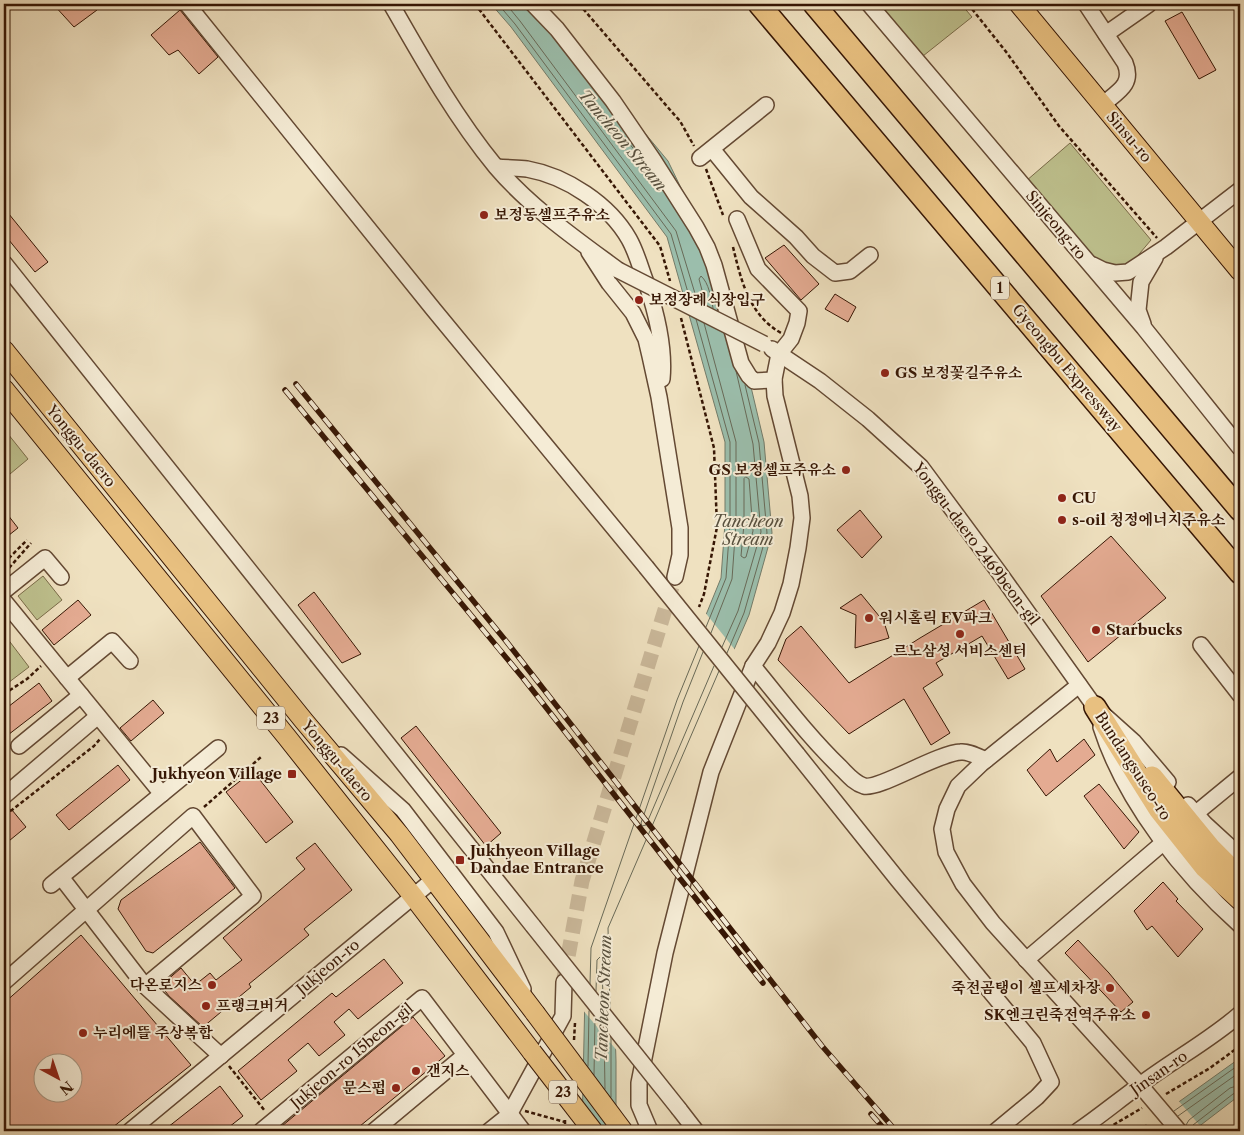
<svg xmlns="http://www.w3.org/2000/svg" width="1244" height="1135" viewBox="0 0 1244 1135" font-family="'Libre Caslon Text','Noto Serif KR',serif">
	<rect width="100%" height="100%" fill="#efe1c0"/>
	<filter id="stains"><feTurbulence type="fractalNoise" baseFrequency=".004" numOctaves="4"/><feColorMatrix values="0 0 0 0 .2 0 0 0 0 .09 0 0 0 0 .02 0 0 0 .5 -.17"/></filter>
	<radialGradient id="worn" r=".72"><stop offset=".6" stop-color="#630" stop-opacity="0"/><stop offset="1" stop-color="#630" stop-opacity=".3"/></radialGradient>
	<!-- green -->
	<g fill="#bec18e" stroke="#7a6c49">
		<polygon points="878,4 961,4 972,17 923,56"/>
		<polygon points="1070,143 1151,240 1129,266 1120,270 1093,259 1026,181"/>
		<polygon points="4,429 28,459 4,479"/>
		<polygon points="43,576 62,600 37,620 18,596"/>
		<polygon points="7,638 29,667 4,686 4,641"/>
	</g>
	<!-- water -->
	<g fill="#9bbeac" stroke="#737b69">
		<polygon points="491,4 538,4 668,161 726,281 764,442 772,533 749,615 612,930 616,1061 616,1131 582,1131 586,947 672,698 721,578 725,523 725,442 667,237 511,27"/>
		<polygon points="1240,1058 1240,1095 1193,1131 1133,1131 1148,1124"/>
	</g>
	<!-- pier -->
	<g fill="#efe1c0">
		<polygon points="704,611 736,651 615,931 619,1053 582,1009 584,947 670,697"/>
		<polygon points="1177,1099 1202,1128 1198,1131 1152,1131 1145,1123"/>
	</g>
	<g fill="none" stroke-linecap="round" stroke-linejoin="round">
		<!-- shore -->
		<g stroke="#686a58" stroke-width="1">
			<polyline points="498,4 515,24 671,234 689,296"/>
			<polyline points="506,4 520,21 676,231 697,300"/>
			<polyline points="643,160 606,116 603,115 602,119 658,192 660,189 657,183"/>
			<path d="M706,305L699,279L701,276C709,283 711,298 713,308"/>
			<polyline points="696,319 730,442 730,523 726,578 706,627"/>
			<polyline points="704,323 736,442 736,523 732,579 711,633"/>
			<polygon points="746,477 749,479 753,531 746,557 744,558 741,556 744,524 744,479"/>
			<polyline points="722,647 738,611 761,532 753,444 736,371"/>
			<polyline points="703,652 683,702 641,823 642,826 646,825 714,666"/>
			<polyline points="727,653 744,613 767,533 759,443 745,385"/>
			<polyline points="590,984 591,948 677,700 699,646"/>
			<polyline points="596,991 597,960 600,957 602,960 603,1000"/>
			<polyline points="610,1008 608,928 719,671"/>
			<polyline points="604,1029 605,1089"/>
			<polyline points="611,1037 611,1097"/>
			<polyline points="588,1066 589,1011"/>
			<polyline points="594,1075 595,1018"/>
			<polyline points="1174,1111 1240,1064"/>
			<polyline points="1178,1116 1240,1072"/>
			<polyline points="1186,1125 1189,1120 1230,1088 1240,1085"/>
			<polyline points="1191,1131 1193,1125 1233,1094 1240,1091"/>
		</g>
	</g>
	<!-- building -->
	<g fill="#e4ab92" stroke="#361604" fill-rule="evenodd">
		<polygon points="53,4 92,4 97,10 74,27"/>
		<polygon points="180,10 218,57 199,74 178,50 169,55 151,35"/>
		<polygon points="1182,12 1216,70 1199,79 1165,21"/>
		<polygon points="4,208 48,262 35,272 4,234"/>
		<polygon points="784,245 819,284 801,300 765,258"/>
		<polygon points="835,294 856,307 848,322 825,309"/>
		<polygon points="4,510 18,528 4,539"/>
		<polygon points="860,510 882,537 862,558 837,530"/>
		<polygon points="1111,536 1166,598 1088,662 1041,596"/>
		<polygon points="314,592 361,654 342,663 298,605"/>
		<polygon points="861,594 884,622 889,638 855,648 856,615 840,608"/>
		<polygon points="78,600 91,615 54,645 42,630"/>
		<polygon points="984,600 1025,669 1008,679 982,636 936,663 943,675 923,688 950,733 931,745 904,699 849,734 778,660 786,639 801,626 849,683 920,638"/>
		<polygon points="39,683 52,701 4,738 4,710"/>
		<polygon points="153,700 164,713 131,741 120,728"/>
		<polygon points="416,726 501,833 486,846 401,738"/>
		<polygon points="1084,739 1095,755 1046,796 1027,770 1050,749 1057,762"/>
		<polygon points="118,765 130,780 69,830 56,815"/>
		<polygon points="253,771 293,822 266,843 226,792"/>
		<polygon points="1099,784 1139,832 1124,849 1084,796"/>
		<polygon points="12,810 26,827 4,845 4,816"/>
		<polygon points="200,842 235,888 153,953 146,951 118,909 121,900"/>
		<polygon points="315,843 352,890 304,929 309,935 249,984 251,987 203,1027 169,996 162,987 167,983 165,982 181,968 195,985 210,973 216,980 242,960 223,938 305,869 296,858"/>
		<polygon points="1163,882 1178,899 1176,901 1203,929 1178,957 1152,926 1147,930 1134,911"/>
		<path d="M81,935L191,1065L108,1131H4V1003ZM42,1062H72V1092H42Z"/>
		<polygon points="1078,940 1109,973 1133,1002 1121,1012 1065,953"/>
		<polygon points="384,959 403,983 358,1019 349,1009 334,1022 345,1035 319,1056 308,1043 288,1060 297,1071 261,1100 238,1071 332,993 336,997"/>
		<polygon points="413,1017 445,1056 354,1131 287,1131 282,1126"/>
		<polygon points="220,1086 243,1116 224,1131 163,1131"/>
	</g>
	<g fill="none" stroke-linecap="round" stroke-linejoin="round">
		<!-- minor-tunnel -->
		<polyline stroke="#cab89a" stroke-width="15" stroke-dasharray="15 8" stroke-linecap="butt" points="564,978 582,881 675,577"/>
		<defs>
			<g id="minor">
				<polyline points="187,4 434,310 646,567"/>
				<path d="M391,4C423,60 455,117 496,167C530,207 576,239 618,270"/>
				<polyline points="533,4 557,29 613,101 654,161 696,227 707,247 714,265 741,363 749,376 754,381 774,380"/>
				<polyline points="869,4 1144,328 1240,448"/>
				<path d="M1086,4L1125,63C1134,85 1117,92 1102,105"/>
				<polyline points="1106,34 1149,4"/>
				<polyline points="712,149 751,197 796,237 813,256 835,273 850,271 870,255"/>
				<polyline points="700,158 766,105"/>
				<path d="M497,167C507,168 518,168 527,169C566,176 609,204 629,239C637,253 641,270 647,285C657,315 665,347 662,379"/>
				<polyline points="589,252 609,283 633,313 646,339 650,356 659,397 680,528 680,555 675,577"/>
				<polyline points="4,263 533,926"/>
				<polyline points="1093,265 1103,270 1115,273 1128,272 1166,247 1240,190"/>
				<polyline points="1143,324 1138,310 1141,282 1155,258"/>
				<polyline points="772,349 820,381 868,419 921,467 998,571 1095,707 1134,742 1168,782"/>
				<polyline points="4,591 45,558 61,577"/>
				<polyline points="4,601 162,794"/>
				<polyline points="1201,645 1240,695"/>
				<path d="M753,666C781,700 808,736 840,767C847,774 854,783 864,786C879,790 937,753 961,752C968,751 979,757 986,760"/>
				<polyline points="67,678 112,641 130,661"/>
				<polyline points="1079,685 981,764 958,786 947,809 942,829 946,852 963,884 993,923 1140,1085 1179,1131"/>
				<path d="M1101,727C1125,802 1183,874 1240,925"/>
				<polyline points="19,746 81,695"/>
				<polyline points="797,754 898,880 1033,1043 1051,1082 1037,1097 996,1131"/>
				<polyline points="341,755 403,810 496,932 523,989"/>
				<polyline points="4,796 98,716"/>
				<polyline points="1188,805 1205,824 1240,856"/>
				<polyline points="1195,814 1240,777"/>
				<polyline points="61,877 145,986 221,1056"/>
				<polyline points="51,885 218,748"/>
				<polyline points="1026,960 1164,842"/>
				<polyline points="4,982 193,816 253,896 145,986"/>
				<polyline points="679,1109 696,1131"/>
				<polyline points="130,1131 433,880"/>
				<polyline points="261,1131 422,998 523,1131"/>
				<polyline points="374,1131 465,1055"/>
				<polyline points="489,1131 509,1115 563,1016 564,982"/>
				<polyline points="650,1131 639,1105 639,1083 665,953 711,772 753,666 768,643 782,613 791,584 798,548 802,518 800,496 775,396 774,379 779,354 791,339 797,323 799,311 758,269 737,219"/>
				<path d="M1078,1131C1100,1116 1119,1100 1140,1085C1173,1060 1209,1041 1240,1014"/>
			</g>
			<g id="major">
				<polyline points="1019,4 1240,271"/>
				<polyline points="4,350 304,721 399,834 535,1013"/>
				<polyline points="4,389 286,736 413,896 532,1052"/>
			</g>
			<g id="highway">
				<polyline points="759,4 1240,573"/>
				<polyline points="814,4 1240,510"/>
				<polyline points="1095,707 1159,809 1205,867 1240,899"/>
				<polyline points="1152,777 1210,848 1240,878"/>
			</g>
		</defs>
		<!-- minor casing -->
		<use href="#minor" stroke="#644933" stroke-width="18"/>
		<!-- major casing -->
		<use href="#major" stroke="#361604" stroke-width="21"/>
		<!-- highway casing -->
		<use href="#highway" stroke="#361604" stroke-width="24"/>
		<!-- path -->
		<g stroke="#361604" stroke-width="2.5" stroke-dasharray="4 2.5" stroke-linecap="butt">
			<polyline points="475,4 660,246 670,281"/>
			<polyline points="579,4 671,111 680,121 694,146"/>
			<polyline points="968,4 1007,53 1059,126 1157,238"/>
			<polyline points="706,169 723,215"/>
			<path d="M733,247C741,280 749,315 781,333"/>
			<polyline points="681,318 714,448 717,527 704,594 699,607"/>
			<polyline points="4,563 27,540"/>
			<polyline points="9,568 31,543"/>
			<polyline points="4,694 27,679 41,666"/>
			<polyline points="204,807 261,757"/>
			<polyline points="4,813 12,810 94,746 100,739"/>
			<polyline points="574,1040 575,1023"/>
			<polyline points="229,1066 265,1111"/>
			<polyline points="1166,1094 1210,1068 1240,1046"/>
			<polyline points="525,1111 565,1122"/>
			<polyline points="565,1120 565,1131"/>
			<polyline points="1108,1128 1142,1108"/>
		</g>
		<!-- minor -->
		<use href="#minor" stroke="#f5ecd6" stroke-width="15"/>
		<!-- major -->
		<use href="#major" stroke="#e8c080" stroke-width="19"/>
		<!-- highway -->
		<use href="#highway" stroke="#e8c080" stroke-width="21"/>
		<defs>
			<g id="rail">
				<polyline points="296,384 506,641 822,1046 896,1131"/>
				<polyline points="285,390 523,678 670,866 763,983"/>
				<polyline points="871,1114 886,1131"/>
			</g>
		</defs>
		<!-- rail casing -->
		<use href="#rail" stroke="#361604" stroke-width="5.5"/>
		<!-- rail -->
		<use href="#rail" stroke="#f5ecd6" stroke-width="4" stroke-dasharray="11" stroke-linecap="butt"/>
		<defs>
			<g id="minor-bridge">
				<polyline points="618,270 764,344"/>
				<polyline points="646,567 797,754"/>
				<polyline points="533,926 679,1109"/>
			</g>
			<g id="major-bridge">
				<polyline points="535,1013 623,1131"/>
				<polyline points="532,1052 593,1131"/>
			</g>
		</defs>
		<!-- minor-bridge casing -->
		<use href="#minor-bridge" stroke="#644933" stroke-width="18" stroke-linecap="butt"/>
		<!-- major-bridge casing -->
		<use href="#major-bridge" stroke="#361604" stroke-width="21" stroke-linecap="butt"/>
		<!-- minor-bridge -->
		<use href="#minor-bridge" stroke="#f5ecd6" stroke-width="15"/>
		<!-- major-bridge -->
		<use href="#major-bridge" stroke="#e8c080" stroke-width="19"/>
	</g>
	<!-- markers -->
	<g fill="#8f2418" stroke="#f5ecd6" stroke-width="2">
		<circle cx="484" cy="215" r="5"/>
		<circle cx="639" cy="300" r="5"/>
		<circle cx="885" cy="373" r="5"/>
		<circle cx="846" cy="470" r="5"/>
		<circle cx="1062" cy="498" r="5"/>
		<circle cx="1062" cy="520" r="5"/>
		<circle cx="869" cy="618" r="5"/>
		<circle cx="1096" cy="630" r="5"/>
		<circle cx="960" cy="634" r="5"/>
		<rect x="287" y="769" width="10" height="10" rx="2.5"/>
		<rect x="455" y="855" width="10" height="10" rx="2.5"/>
		<circle cx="212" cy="985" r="5"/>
		<circle cx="1110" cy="988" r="5"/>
		<circle cx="206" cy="1006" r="5"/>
		<circle cx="1146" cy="1015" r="5"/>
		<circle cx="83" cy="1033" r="5"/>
		<circle cx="416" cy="1071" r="5"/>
		<circle cx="396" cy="1088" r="5"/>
	</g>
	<g text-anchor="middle" stroke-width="4" stroke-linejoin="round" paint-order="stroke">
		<!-- shield labels -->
		<g fill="#f5ecd6" stroke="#6f5643" stroke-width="1">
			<rect x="991" y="276.5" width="18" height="23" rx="4"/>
			<rect x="257" y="706.5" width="28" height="23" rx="4"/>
			<rect x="549" y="1080.5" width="28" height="23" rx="4"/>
		</g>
		<g font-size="14" font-weight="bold" fill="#361604">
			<text x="1000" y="293">1</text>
			<text x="271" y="723">23</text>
			<text x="563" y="1097">23</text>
		</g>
		<!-- street labels -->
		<g font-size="15" fill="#361604" stroke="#f5ecd6">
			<text transform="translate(1129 137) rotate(50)" y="5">Sinsu-ro</text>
			<text transform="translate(1056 225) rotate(50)" y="5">Sinjeong-ro</text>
			<text transform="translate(1067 368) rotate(50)" y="5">Gyeongbu Expressway</text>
			<text transform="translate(81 446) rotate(51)" y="5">Yonggu-daero</text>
			<text transform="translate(976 544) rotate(53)" y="5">Yonggu-daero 2469beon-gil</text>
			<text transform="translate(337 761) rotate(50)" y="5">Yonggu-daero</text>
			<text transform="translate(1133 766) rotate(57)" y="5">Bundangsuseo-ro</text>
			<text transform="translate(328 967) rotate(-40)" y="5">Jukjeon-ro</text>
			<text transform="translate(352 1056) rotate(-40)" y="5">Jukjeon-ro 15beon-gil</text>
			<text transform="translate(1159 1073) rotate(-35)" y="5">Jinsan-ro</text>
		</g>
		<!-- poi labels -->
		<g font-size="15" font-weight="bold" fill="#361604" stroke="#f5ecd6" text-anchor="start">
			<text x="494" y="220">보정동셀프주유소</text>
			<text x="649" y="305">보정장례식장입구</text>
			<text x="895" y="378">GS 보정꽃길주유소</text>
			<text x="836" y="475" text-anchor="end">GS 보정셀프주유소</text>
			<text x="1072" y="503">CU</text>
			<text x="1072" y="525">s-oil 청정에너지주유소</text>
			<text x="879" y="623">워시홀릭 EV파크</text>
			<text x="1106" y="635">Starbucks</text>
			<text x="960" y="656" text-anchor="middle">르노삼성 서비스센터</text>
			<text x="282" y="779" text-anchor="end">Jukhyeon Village</text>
			<text x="470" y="856">Jukhyeon Village<tspan x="470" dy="17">Dandae Entrance</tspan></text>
			<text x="202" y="990" text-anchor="end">다온로지스</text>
			<text x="1100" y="993" text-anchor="end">죽전곰탱이 셀프세차장</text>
			<text x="216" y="1011">프랭크버거</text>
			<text x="1136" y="1020" text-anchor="end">SK엔크린죽전역주유소</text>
			<text x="93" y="1038">누리에뜰 주상복합</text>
			<text x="426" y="1076">갠지스</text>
			<text x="386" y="1093" text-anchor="end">문스펍</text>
		</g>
		<!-- water labels -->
		<g font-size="16" font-style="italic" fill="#59513f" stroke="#f5ecd6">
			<text transform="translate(623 140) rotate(50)" y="6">Tancheon Stream</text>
			<text x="748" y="527">Tancheon<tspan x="748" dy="18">Stream</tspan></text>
			<text transform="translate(603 998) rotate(-88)" y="6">Tancheon Stream</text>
		</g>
	</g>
	<!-- margin -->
	<rect width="1244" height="1135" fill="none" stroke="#efe1c0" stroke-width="20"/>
	<rect x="5" y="5" width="1234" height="1125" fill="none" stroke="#361604" stroke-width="2.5"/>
	<rect x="10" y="10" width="1224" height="1115" fill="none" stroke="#361604"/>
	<!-- north arrow -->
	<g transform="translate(58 1078) rotate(140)"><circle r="24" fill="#f5ecd6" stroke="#a99682"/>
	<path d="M0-4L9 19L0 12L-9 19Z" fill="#8f2418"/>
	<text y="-8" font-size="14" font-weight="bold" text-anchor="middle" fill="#361604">N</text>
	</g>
	<rect width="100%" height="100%" filter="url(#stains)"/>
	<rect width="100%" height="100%" fill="url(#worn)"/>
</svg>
